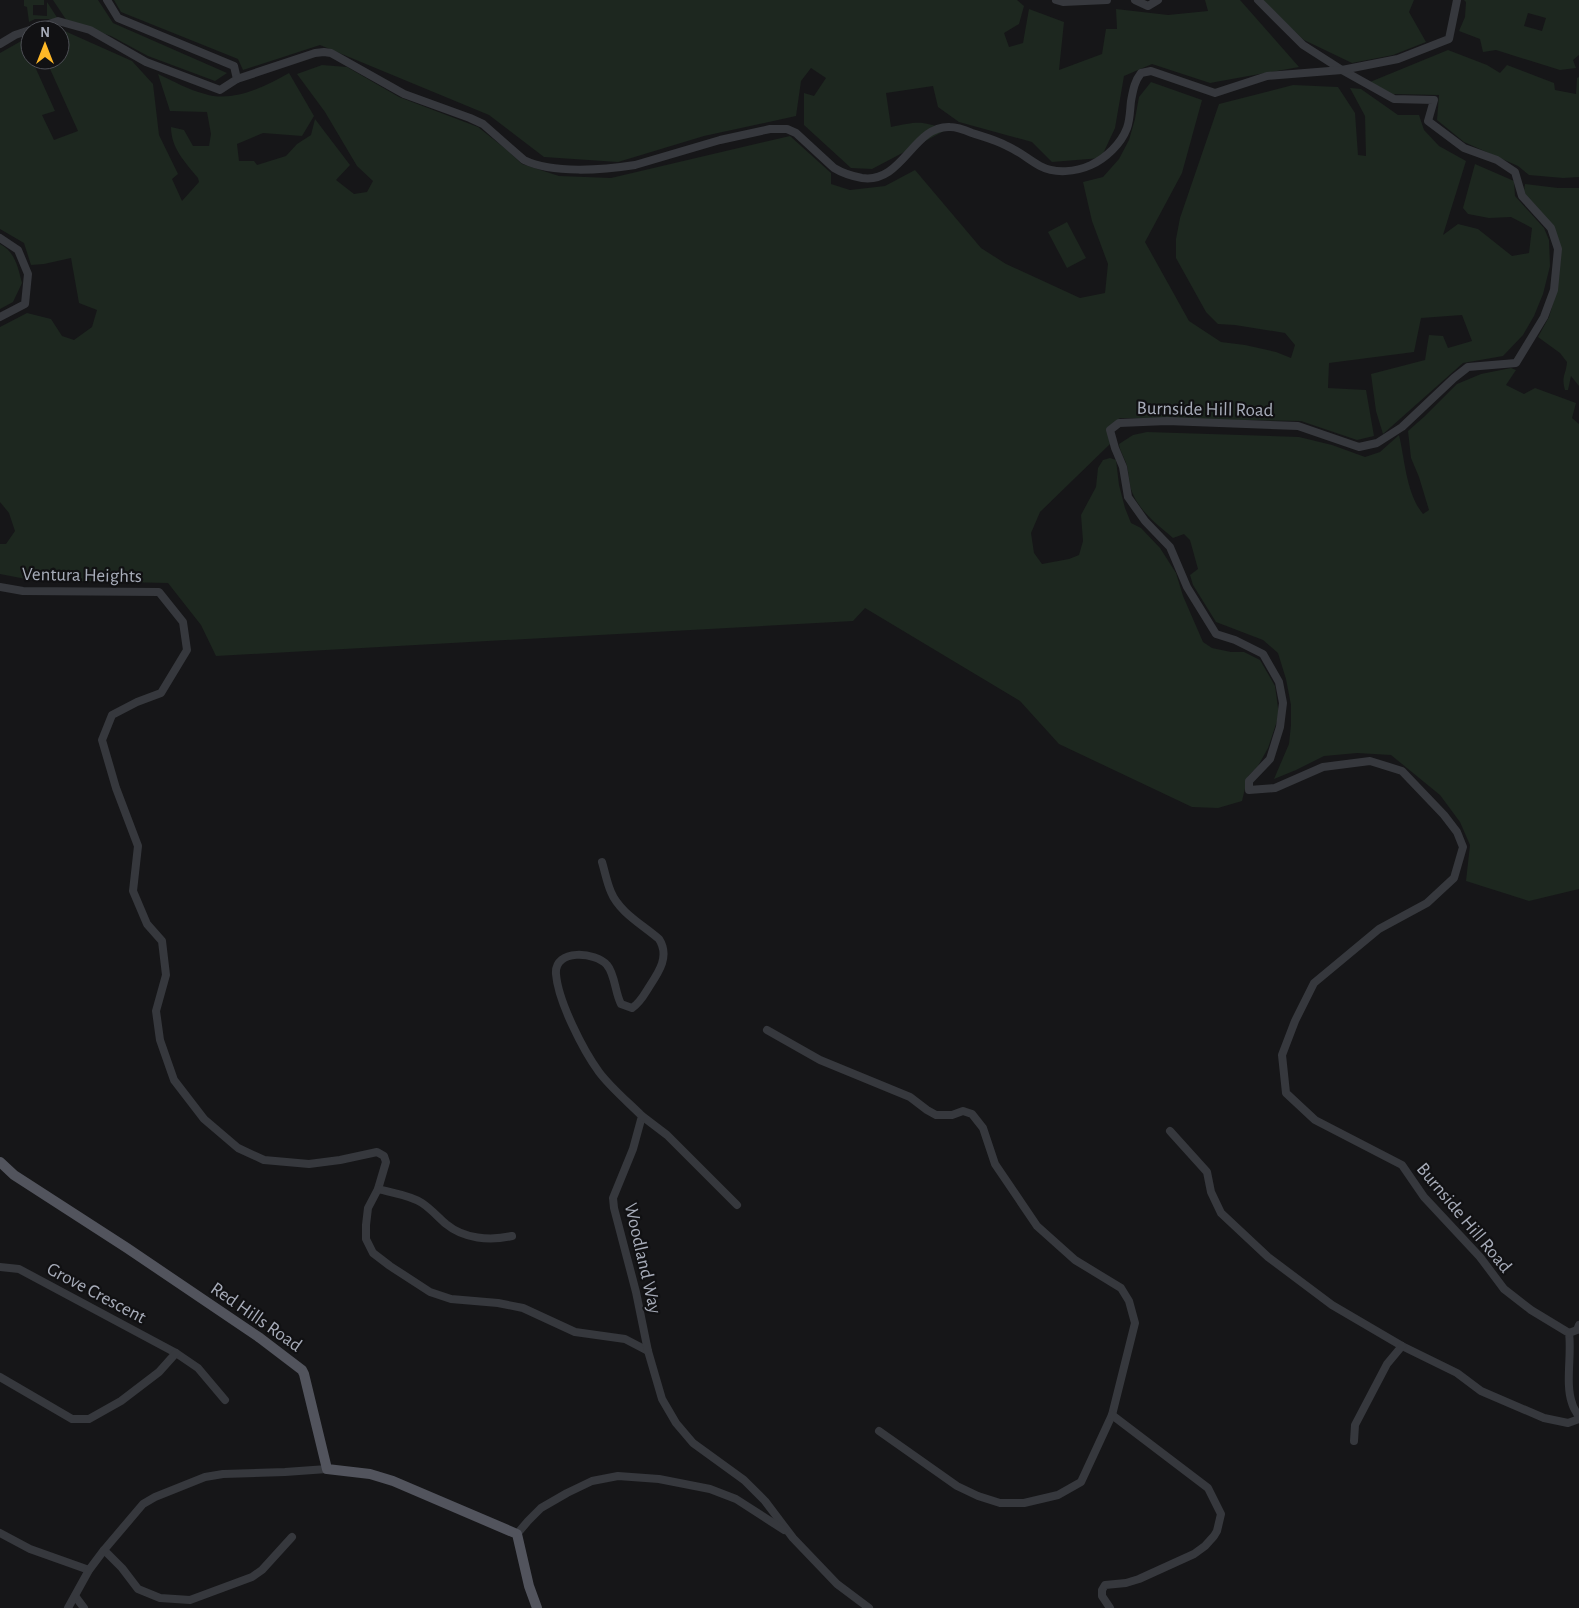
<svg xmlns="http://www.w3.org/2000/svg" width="1579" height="1608" viewBox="0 0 1579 1608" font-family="'Alegreya Sans',sans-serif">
	<rect width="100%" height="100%" fill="#161618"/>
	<!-- green -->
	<g fill="#1d271f" fill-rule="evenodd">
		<polygon points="24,0 44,0 44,5 33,5 33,15 47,16 47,2 58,19 35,19 29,22 27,7 24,6"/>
		<polygon points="53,0 98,0 113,23 227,73 215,81 148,56 111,36 67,21"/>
		<path d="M114,0H1017L1024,6L1019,24L1004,33L1009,47L1023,43L1029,9L1064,22L1059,70L1102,54L1106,29H1117L1116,9L1168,15L1208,11L1205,0H1240L1299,67L1210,83L1152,64L1124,76L1115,128L1101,158L1052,162L1032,142L959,122L938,107L933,86L886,93L891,127C917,122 921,120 946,130L872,169L851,168L804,125V93L814,96L826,78L811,68L801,81L796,116L704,136L618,162L544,157L489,115L320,45L243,70L238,59L121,12Z"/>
		<polygon points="1261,0 1414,0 1409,12 1426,42 1393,55 1352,63 1304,40"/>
		<path d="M1464,0H1579V55L1573,60L1576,68L1560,70L1496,50L1483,52L1480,39L1459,31L1465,17L1466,2ZM1528,13L1546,18L1542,31L1524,26Z"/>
		<path d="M58,28L132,61L153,84L159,135L178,174L172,179L182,201L199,182L198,178C185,162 171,148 171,127L184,130L193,146H209L211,134L207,112L170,111L158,74C173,81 189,90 205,94C232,103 265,87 289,73L314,116L302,136L263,133L237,144L239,161H254L257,165L286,156L297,144L311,135L315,119L350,165L336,180L354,194L367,192L373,181L357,166L325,112L297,74L322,65L347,67L399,97L478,127L507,150L522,164L559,176L611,178L790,136L831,173V184L850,190L885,186L915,170L981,248L1006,264L1080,298L1105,293L1108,264L1092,221L1083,182L1103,177L1119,159L1129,140L1135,119L1139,97L1151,82L1202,100L1182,173L1145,242L1189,321L1221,342L1245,345L1276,352L1291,358L1295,345L1285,333L1235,325L1218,324L1206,312L1176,258V239L1180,218L1219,104L1293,85L1338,87L1355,113L1358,155L1366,156L1365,116L1350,88L1361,89L1398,115H1419L1424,130L1439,146L1466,161L1443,235L1458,224L1478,229L1512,256L1529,253L1532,228L1511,217L1489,218L1468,214L1463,208L1475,164L1514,181L1515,196L1544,228L1549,240L1550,266L1543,294L1534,316L1523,335L1503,356L1463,363L1383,434L1376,411L1371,374L1425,360L1429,335L1443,336L1448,348L1472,341L1462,315L1421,318L1414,352L1329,363L1328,388L1366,390L1374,436L1357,440L1301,421L1120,418L1108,427L1110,444L1040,512L1031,533L1034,553L1042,564L1069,559L1079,555L1083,541L1081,515L1096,487L1098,468L1103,460L1110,458L1116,460L1119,485L1125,508L1131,523L1141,528L1160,548L1176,573L1183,596L1203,642L1212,648L1231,652H1244L1260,660L1275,686L1279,715L1268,748L1258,766L1248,776L1242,801L1218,808L1192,807L1059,744L1020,701L865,608L853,621L216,656L201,625L168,583L31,580L0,574V544H6L15,531L9,513L0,502V327L27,313L51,319L62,336L74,340L92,327L97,310L79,303L71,258L44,264L31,265L24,243L0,229V53L23,40L30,55V60H32L55,111L42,115L54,140L78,131L46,60H60V30H48Z"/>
		<polygon points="1448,50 1487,65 1500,73 1507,65 1554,83 1555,90 1576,94 1577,78 1579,77 1579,177 1563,178 1529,175 1518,166 1464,142 1437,120 1439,95 1393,94 1370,82"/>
		<path d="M1525,184L1558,188H1579V386L1571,376L1568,390H1565C1561,376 1566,375 1567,362L1560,353L1538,337L1549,317L1557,290L1560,248L1526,197L1524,191Z"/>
		<polygon points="1067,222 1086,258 1067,268 1048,232"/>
		<path d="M0,244C15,252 18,267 22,283L13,302L0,309Z"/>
		<path d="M1511,368L1516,370L1506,385L1524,394L1535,388L1576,403L1572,418L1579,424V889L1529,901L1466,881L1470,845L1460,822L1440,795L1391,755L1357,753L1324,756L1296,770L1274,779L1289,744L1291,725V705L1286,679L1278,653L1263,640L1216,622L1193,585L1190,575L1198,569L1190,540L1184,534L1173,538C1158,525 1140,512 1132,492C1129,484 1129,474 1127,466C1125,458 1120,452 1119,444L1133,435L1147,432L1299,437L1332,445L1365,457L1380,452L1399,435C1405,460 1406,493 1423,514L1429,510L1419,477L1411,458L1408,431L1425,416L1457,384L1481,374Z"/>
	</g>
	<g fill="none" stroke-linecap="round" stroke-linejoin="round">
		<!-- minor -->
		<g stroke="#36383d" stroke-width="8">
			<polyline points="1056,0 1063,2 1107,0"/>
			<polyline points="1135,0 1148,6 1158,0"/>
			<path d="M1258,0L1303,45L1342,70L1394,99L1434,100L1428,121L1464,148L1497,160L1515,172L1522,196L1551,228L1558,249L1554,290L1544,317L1516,363L1468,367L1454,378L1402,427L1377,443L1359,447L1298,426L1167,421L1119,423L1110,430L1115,448L1123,467L1128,497L1145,521L1170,547L1187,587L1216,634L1235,640L1263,654L1279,682L1283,703L1280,727L1270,759L1249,781V790L1275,788L1323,767L1370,761L1402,771L1444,815L1457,832L1463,847L1454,878L1427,903L1379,929L1314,983L1295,1021L1282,1055L1286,1093L1315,1120L1402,1165L1424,1197L1480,1257L1504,1289L1531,1310L1569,1333C1572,1354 1565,1384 1572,1403C1573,1408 1577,1413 1579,1417"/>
			<polyline points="30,30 58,21 90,30 146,62 220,90 237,79 234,66 118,18 107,0"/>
			<polyline points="0,44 15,35 30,30"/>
			<path d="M237,79L315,53L324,52L331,53L404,94L470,118L483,124L524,160C553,174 603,170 635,165L720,140L770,129H787L796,133L834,168C844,174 851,176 862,178C903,184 913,125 950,127C957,127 965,130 972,133C984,137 996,140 1007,146C1019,151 1029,160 1040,166C1055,174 1076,172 1091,165C1106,158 1121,144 1127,128C1130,120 1130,110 1131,101C1133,91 1134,82 1141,73L1151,71L1215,93L1267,76L1342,70L1398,59L1449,39L1457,0"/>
			<polyline points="0,238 18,250 28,274 25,304 0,317"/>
			<polyline points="0,587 23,591 159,592 183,622 187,650 161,693 137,702 112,715 102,740 116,788 138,846 133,891 147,924 162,941 166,975 156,1011 160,1040 174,1080 204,1119 238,1148 264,1160 309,1164 340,1160 377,1152 384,1156 386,1162 378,1189 368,1208 366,1225 366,1239 373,1253 390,1266 430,1292 451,1299 498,1303 523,1308 575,1332 625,1339 648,1351"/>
			<path d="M602,862C605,872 607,883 611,892C619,912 643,925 659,939C670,956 659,972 649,987C644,995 640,1003 632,1008L621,1004C615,993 615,974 607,965C596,952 554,948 556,974C558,1001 583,1050 599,1072C611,1088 628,1102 642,1116L633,1149L613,1198L614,1208L636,1292L648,1351L662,1399L676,1423L693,1443L744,1480L765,1501L793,1538L837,1584L869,1608"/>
			<polyline points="767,1030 820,1060 910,1097 927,1110 936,1115 952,1115 963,1111 972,1114 983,1128 995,1164 1037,1226 1075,1260 1121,1288 1129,1301 1135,1323 1112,1415 1081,1482 1058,1495 1024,1503 1000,1503 978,1496 957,1486 879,1431"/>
			<polyline points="642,1116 667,1135 737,1205"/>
			<polyline points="1170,1131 1207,1172 1211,1192 1221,1213 1268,1257 1332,1305 1402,1346 1457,1373 1481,1391 1544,1418 1568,1423 1579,1419"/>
			<path d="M378,1189C392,1193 410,1195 422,1203C431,1209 438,1217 446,1224C464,1239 490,1241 512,1236"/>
			<polyline points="0,1267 19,1269 176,1353 198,1368 225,1400"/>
			<polyline points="1569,1333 1577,1330 1579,1325"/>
			<polyline points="0,1377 72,1419 89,1419 121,1401 159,1372 176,1353"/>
			<polyline points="1354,1441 1355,1425 1387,1364 1402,1346"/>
			<polyline points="0,1533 30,1549 89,1570"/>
			<polyline points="517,1534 528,1521 541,1508 567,1493 592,1481 618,1476 659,1479 710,1489 736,1499 784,1530"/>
			<polyline points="104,1550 122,1568 138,1589 160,1598 190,1600 252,1577 262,1570 292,1537"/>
			<polyline points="75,1596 84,1608"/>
			<polyline points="68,1608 89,1570 104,1550 143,1504 155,1497 205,1477 223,1474 285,1472 327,1469"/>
			<polyline points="1110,1608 1102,1596 1102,1590 1105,1585 1126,1583 1139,1579 1194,1554 1205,1546 1214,1536 1217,1531 1221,1514 1208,1488 1112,1415"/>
		</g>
		<!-- major -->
		<polyline stroke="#52545d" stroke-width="10" points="0,1162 14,1175 127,1248 260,1338 302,1370 304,1374 327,1469 370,1474 393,1481 517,1534 529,1586 537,1608"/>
	</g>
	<g text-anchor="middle" stroke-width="4.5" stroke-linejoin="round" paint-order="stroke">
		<!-- street labels -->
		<g font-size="19" fill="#a7acb9" stroke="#111113">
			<text transform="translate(1205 408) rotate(1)" y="7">Burnside Hill Road</text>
			<text transform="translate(82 574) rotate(1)" y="7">Ventura Heights</text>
			<text transform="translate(1465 1217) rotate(50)" y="7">Burnside Hill Road</text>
			<text transform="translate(644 1258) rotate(77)" y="7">Woodland Way</text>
			<text transform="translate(97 1292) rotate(28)" y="7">Grove Crescent</text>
			<text transform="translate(257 1316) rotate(35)" y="7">Red Hills Road</text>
		</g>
	</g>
	<!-- north arrow -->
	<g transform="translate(45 45)"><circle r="24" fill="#111113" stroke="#4d4f55"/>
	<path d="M0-4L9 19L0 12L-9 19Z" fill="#ffb827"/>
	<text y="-8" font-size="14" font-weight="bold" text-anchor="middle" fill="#a7acb9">N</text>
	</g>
</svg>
